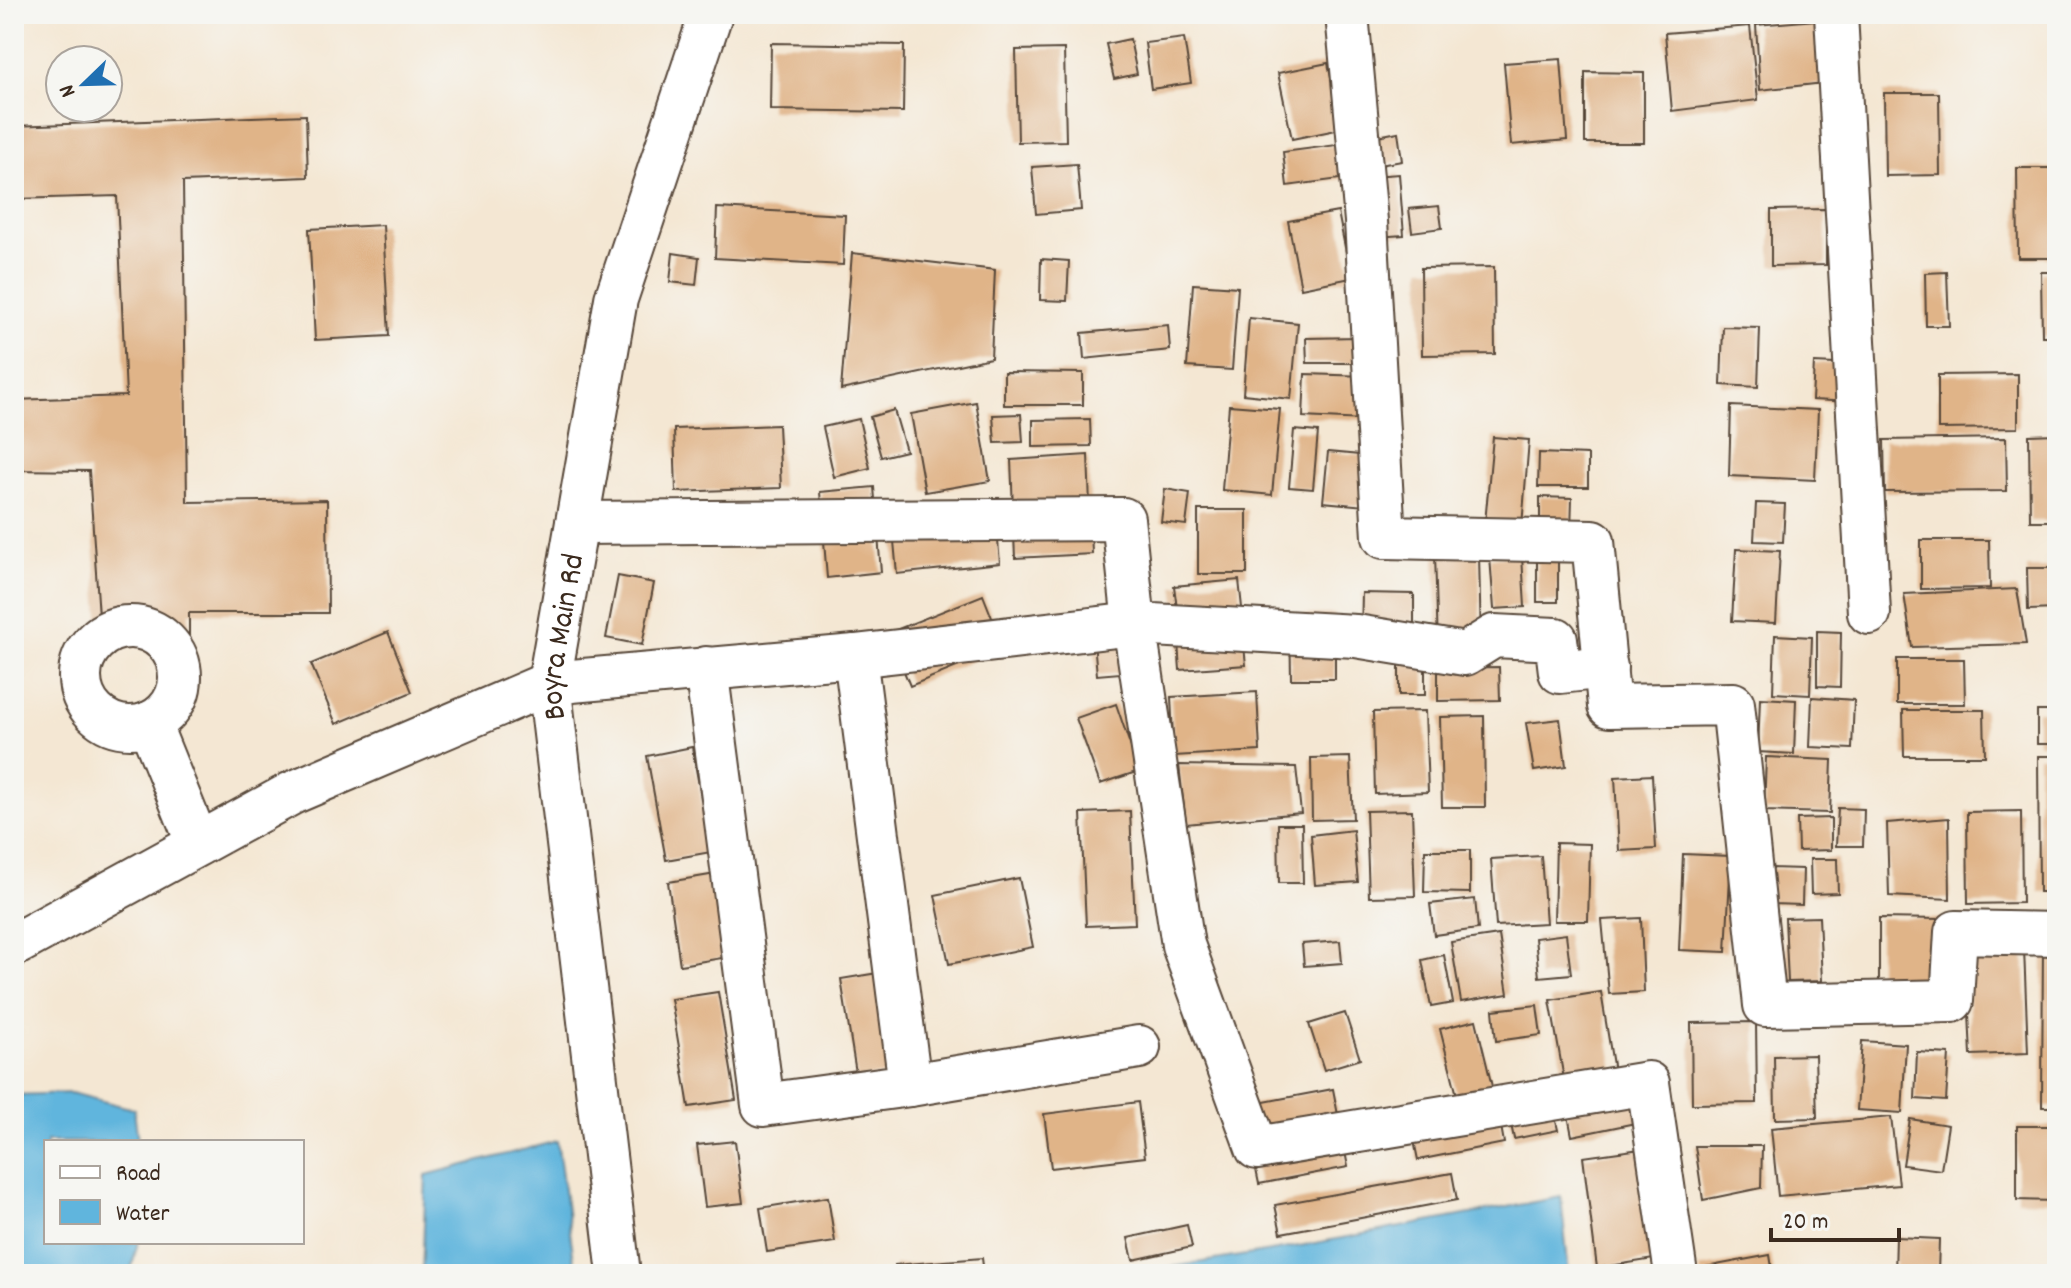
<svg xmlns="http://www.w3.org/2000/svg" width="2071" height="1288" viewBox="0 0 2071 1288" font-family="Dekko,sans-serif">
	<rect width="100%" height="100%" fill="#f6f6f2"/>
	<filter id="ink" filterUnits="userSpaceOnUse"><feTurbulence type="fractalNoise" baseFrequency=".0125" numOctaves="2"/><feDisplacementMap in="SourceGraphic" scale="16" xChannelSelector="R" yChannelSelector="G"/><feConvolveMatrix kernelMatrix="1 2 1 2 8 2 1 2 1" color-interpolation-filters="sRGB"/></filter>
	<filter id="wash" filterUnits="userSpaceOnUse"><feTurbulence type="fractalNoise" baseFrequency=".006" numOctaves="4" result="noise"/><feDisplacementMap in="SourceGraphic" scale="32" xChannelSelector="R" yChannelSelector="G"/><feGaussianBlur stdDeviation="1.8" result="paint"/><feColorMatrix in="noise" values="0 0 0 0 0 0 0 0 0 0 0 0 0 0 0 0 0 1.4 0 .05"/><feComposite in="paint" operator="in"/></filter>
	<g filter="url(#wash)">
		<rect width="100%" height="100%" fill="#f4e7d3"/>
		<!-- water -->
		<g fill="#60b5dd" stroke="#4e707e" stroke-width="2">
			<polygon points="71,1093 134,1109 138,1142 46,1142 46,1242 138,1242 130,1274 14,1274 14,1095"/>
			<polygon points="557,1141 576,1274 422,1274 426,1175"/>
			<polygon points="1561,1197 1569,1274 1129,1274 1283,1249"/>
		</g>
		<g id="blocks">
			<!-- building -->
			<g fill="#e0b488">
				<polygon points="1828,19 1833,82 1760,90 1756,25"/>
				<polygon points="1750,26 1758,100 1672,111 1665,33"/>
				<polygon points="1184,38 1191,83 1151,89 1145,43"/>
				<polygon points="1130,39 1137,74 1114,79 1106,44"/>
				<polygon points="771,43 904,45 903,112 770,110"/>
				<polygon points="1064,49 1066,141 1018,142 1016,50"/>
				<polygon points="1561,59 1567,140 1511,145 1504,63"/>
				<polygon points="1328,63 1341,129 1292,139 1278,73"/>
				<polygon points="1585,72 1644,73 1644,143 1585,143"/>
				<polygon points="1884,93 1939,93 1940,175 1885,176"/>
				<polygon points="306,115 308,177 183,182 187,502 327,500 328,613 189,613 189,641 101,645 89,471 14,470 14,400 126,396 117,196 14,199 14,126"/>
				<polygon points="1398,132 1402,161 1374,166 1368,138"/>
				<polygon points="1344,144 1348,178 1287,186 1283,152"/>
				<polygon points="1077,164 1081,210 1036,214 1032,167"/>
				<polygon points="2017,168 2057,168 2057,258 2018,258"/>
				<polygon points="1399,174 1404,235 1376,237 1372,176"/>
				<polygon points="1439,206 1442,228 1412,232 1409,209"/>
				<polygon points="717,208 845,215 843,265 715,258"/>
				<polygon points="1826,209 1826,265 1771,266 1771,210"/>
				<polygon points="1338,212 1351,278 1301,288 1288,221"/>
				<polygon points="383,225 389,336 315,340 309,229"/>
				<polygon points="673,253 699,257 696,285 670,282"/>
				<polygon points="852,253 995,270 991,358 841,390"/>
				<polygon points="1041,259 1069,261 1067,301 1040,300"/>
				<polygon points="1494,267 1495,354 1422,355 1421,268"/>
				<polygon points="1947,272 1949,326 1926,326 1925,273"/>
				<polygon points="2041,272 2057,272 2057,336 2042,336"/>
				<polygon points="1193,284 1238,287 1232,370 1187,367"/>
				<polygon points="1249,318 1298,323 1291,399 1243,394"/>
				<polygon points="1168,325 1170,350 1084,359 1082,333"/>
				<polygon points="1723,327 1760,328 1758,387 1721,385"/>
				<polygon points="1360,337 1360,363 1307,363 1306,338"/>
				<polygon points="1814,363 1856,365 1854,402 1812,400"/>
				<polygon points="1004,372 1083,373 1083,405 1004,405"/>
				<polygon points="1305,374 1366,376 1364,420 1303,417"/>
				<polygon points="2018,374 2018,428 1938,429 1938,375"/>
				<polygon points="976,402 990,481 925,492 911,414"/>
				<polygon points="1229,405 1280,409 1272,495 1222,490"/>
				<polygon points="1731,406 1818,410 1815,480 1729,476"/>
				<polygon points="894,410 906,451 881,457 870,417"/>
				<polygon points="1021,414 1023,442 995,443 993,415"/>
				<polygon points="859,419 870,468 834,477 823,427"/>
				<polygon points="1090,419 1091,446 1033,447 1033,420"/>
				<polygon points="778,425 781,488 676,492 674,429"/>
				<polygon points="1294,430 1318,432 1313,489 1289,487"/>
				<polygon points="2057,434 2057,521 2030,521 2029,435"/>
				<polygon points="1493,437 1529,440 1522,526 1485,523"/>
				<polygon points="2006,438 2007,491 1885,492 1884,440"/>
				<polygon points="1328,452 1370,456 1365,506 1323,502"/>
				<polygon points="1539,453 1588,455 1588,487 1538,487"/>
				<polygon points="1088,455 1092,554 1015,558 1011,460"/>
				<polygon points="874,487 881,572 827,578 820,492"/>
				<polygon points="1165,489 1190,493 1186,525 1161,522"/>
				<polygon points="1540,497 1572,498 1571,531 1540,529"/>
				<polygon points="1756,503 1785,504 1783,542 1754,541"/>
				<polygon points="995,508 1000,563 897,574 892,519"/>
				<rect x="1198" y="510" width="49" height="64"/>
				<polygon points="1921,540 1989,540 1990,588 1921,589"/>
				<polygon points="1736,549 1780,551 1776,623 1732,621"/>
				<polygon points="1479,554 1481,645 1438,645 1435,555"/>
				<polygon points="1522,556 1525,607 1494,609 1490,557"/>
				<rect x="1537" y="558" width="21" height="44"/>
				<polygon points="2027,568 2057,568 2057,609 2028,610"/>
				<polygon points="618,576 654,583 642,645 606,638"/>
				<polygon points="1239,580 1243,617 1179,624 1174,586"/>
				<polygon points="2017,589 2026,644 1912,647 1904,594"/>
				<polygon points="1362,593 1414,594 1414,640 1361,638"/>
				<polygon points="983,595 1004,648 910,686 888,633"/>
				<polygon points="1335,614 1335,679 1291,679 1290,615"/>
				<polygon points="1092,619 1145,671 1097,675"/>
				<polygon points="1817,631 1841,632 1840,687 1817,686"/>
				<polygon points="388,632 412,692 336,724 311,664"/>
				<polygon points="1775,635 1812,637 1810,695 1773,693"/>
				<polygon points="1243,637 1246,665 1180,670 1178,642"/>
				<rect x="1399" y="651" width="26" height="44"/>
				<polygon points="1897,659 1964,659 1965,704 1897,704"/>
				<polygon points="1499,667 1500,700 1438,701 1438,668"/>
				<polygon points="1257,692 1260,751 1174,756 1171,697"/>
				<polygon points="1812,697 1854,700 1852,749 1810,747"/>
				<polygon points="1760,698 1796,700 1794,754 1758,752"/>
				<polygon points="1116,704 1139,771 1100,784 1076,718"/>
				<polygon points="1903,710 1984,710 1985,756 1904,756"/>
				<polygon points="1425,711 1428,792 1375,794 1373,712"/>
				<rect x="2037" y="711" width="20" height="33"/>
				<polygon points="1484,716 1485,807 1442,807 1440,717"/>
				<polygon points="1560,719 1566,766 1534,771 1526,723"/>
				<polygon points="692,747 711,852 666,860 647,756"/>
				<polygon points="2038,756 2057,756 2057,892 2039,892"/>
				<polygon points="1350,757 1353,819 1312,820 1311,758"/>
				<polygon points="1766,757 1832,760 1830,813 1764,811"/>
				<polygon points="1179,765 1296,767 1301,813 1186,824"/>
				<polygon points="1652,775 1656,849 1619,851 1615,777"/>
				<polygon points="1838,808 1864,809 1863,846 1836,846"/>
				<polygon points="1412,810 1415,896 1369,897 1366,811"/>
				<polygon points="1130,811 1135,924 1086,926 1081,813"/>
				<polygon points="2021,811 2022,903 1968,904 1967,812"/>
				<polygon points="1831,818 1831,850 1798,851 1797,819"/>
				<polygon points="1949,818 1950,899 1889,896 1887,823"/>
				<polygon points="1278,824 1302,824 1303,883 1279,883"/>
				<polygon points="1353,830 1358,882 1315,885 1311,835"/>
				<polygon points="1556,843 1590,844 1588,921 1554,921"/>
				<polygon points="1425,850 1470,850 1470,893 1424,892"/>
				<polygon points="1683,854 1731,856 1726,952 1679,950"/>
				<polygon points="1541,856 1546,923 1496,926 1491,859"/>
				<polygon points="1810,859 1837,859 1838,893 1811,894"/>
				<polygon points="1771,868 1803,869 1802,905 1772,904"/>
				<polygon points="716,874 728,957 680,965 668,882"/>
				<polygon points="1019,878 1033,947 949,964 935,895"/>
				<polygon points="1475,899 1478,929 1434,935 1430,904"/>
				<polygon points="1819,917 1822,981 1788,982 1785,918"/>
				<polygon points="1641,918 1644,992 1609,994 1602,920"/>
				<polygon points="1879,918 1942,919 1941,990 1879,989"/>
				<polygon points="1566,934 1571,974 1539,977 1535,938"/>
				<polygon points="1499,935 1508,994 1461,1002 1451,942"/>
				<polygon points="1340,941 1342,963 1304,966 1302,944"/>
				<polygon points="2043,943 2057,943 2057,1107 2042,1107"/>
				<polygon points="2024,948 2028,1053 1971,1055 1966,950"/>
				<polygon points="1444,955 1453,1003 1431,1007 1422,960"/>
				<polygon points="884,972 900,1072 857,1079 841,979"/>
				<polygon points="718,992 736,1100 689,1107 671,999"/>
				<polygon points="1601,992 1614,1071 1564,1079 1550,1000"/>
				<polygon points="1537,1005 1541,1035 1496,1041 1493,1010"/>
				<polygon points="1345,1013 1360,1059 1324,1070 1309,1024"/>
				<polygon points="1476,1020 1495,1099 1460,1107 1440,1029"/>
				<polygon points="1756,1022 1757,1103 1692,1104 1691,1023"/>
				<polygon points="1862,1041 1906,1044 1902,1113 1857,1110"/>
				<polygon points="1917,1052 1949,1054 1946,1101 1915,1099"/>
				<polygon points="1815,1055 1817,1118 1775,1119 1774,1056"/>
				<polygon points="1642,1080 1650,1120 1572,1136 1564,1095"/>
				<polygon points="1333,1089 1348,1167 1259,1184 1243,1106"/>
				<polygon points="1138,1102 1145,1157 1051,1168 1044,1114"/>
				<polygon points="1552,1104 1558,1130 1514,1139 1509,1114"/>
				<polygon points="1498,1109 1504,1143 1418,1160 1411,1126"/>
				<polygon points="1891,1117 1899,1185 1778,1196 1771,1128"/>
				<polygon points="1910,1119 1948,1125 1941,1170 1903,1165"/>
				<polygon points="2017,1126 2057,1126 2057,1201 2017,1200"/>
				<polygon points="735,1141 743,1203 705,1207 697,1145"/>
				<polygon points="1695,1146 1762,1146 1761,1188 1703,1200"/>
				<polygon points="1641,1149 1654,1259 1597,1268 1583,1157"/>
				<polygon points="1452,1173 1457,1200 1281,1233 1275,1205"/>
				<polygon points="828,1197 835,1242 767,1252 760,1208"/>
				<polygon points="1187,1225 1192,1247 1133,1260 1128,1238"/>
				<polygon points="1896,1237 1939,1239 1938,1274 1895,1274"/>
				<polygon points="1770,1255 1773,1274 1701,1274 1700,1268"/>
				<polygon points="982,1258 984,1274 895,1274 895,1265"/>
			</g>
		</g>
	</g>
	<g filter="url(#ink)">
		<use href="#blocks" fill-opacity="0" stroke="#574639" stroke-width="2"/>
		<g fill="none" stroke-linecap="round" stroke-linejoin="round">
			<defs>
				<g id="minor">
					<polyline points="1347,14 1366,221 1384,537 1593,541 1609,706 1733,704 1765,1005 1952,1001 1956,932 2057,934"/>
					<polyline points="1836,14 1869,613"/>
					<polyline points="577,523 1123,519 1134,624 1356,636 1465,654 1494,636 1556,639 1560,672 1606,667"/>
					<circle cx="130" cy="677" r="50"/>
					<polyline points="706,668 763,1105 910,1085 855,656"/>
					<polyline points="149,723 198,844"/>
					<polyline points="14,945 292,793 549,683 855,656 1134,624 1183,945 1257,1148 1648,1083 1676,1274"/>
					<polyline points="910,1085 1139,1047"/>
					<path id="s1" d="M619,1274L549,683L616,299L711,14"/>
				</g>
			</defs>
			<!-- minor casing -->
			<use href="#minor" stroke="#574639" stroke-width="46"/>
			<!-- minor -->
			<use href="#minor" stroke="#fff" stroke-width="42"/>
		</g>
	</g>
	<g text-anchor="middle" stroke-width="8" stroke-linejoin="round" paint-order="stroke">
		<!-- street labels -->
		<g font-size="32" fill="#3b2a1e" stroke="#f6f6f2">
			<text dy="11" stroke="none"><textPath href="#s1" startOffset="642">Boyra Main Rd</textPath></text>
		</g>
	</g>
	<!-- margin -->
	<rect width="2071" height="1288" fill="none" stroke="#f6f6f2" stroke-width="48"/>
	<!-- legend -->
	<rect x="44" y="1140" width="260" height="104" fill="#f6f6f2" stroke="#aba49d" stroke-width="2"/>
	<rect x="60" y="1166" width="40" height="12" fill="#ffffff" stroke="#aba49d" stroke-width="2"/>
	<text x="116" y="1180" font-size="24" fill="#3b2a1e">Road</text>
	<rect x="60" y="1200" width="40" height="24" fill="#60b5dd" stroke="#aba49d" stroke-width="2"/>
	<text x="116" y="1220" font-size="24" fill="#3b2a1e">Water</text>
	<!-- north arrow -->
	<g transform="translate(84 84) rotate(247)"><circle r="38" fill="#f6f6f2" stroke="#aba49d" stroke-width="2"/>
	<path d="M0-6L14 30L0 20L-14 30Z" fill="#1f6fb2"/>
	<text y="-12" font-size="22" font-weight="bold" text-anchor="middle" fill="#3b2a1e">N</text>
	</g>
	<!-- scale -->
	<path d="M1771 1228v12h128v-12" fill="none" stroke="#3b2a1e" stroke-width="4"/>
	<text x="1783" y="1228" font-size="24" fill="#3b2a1e" stroke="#f6f6f2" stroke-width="6" paint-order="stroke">20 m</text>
</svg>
